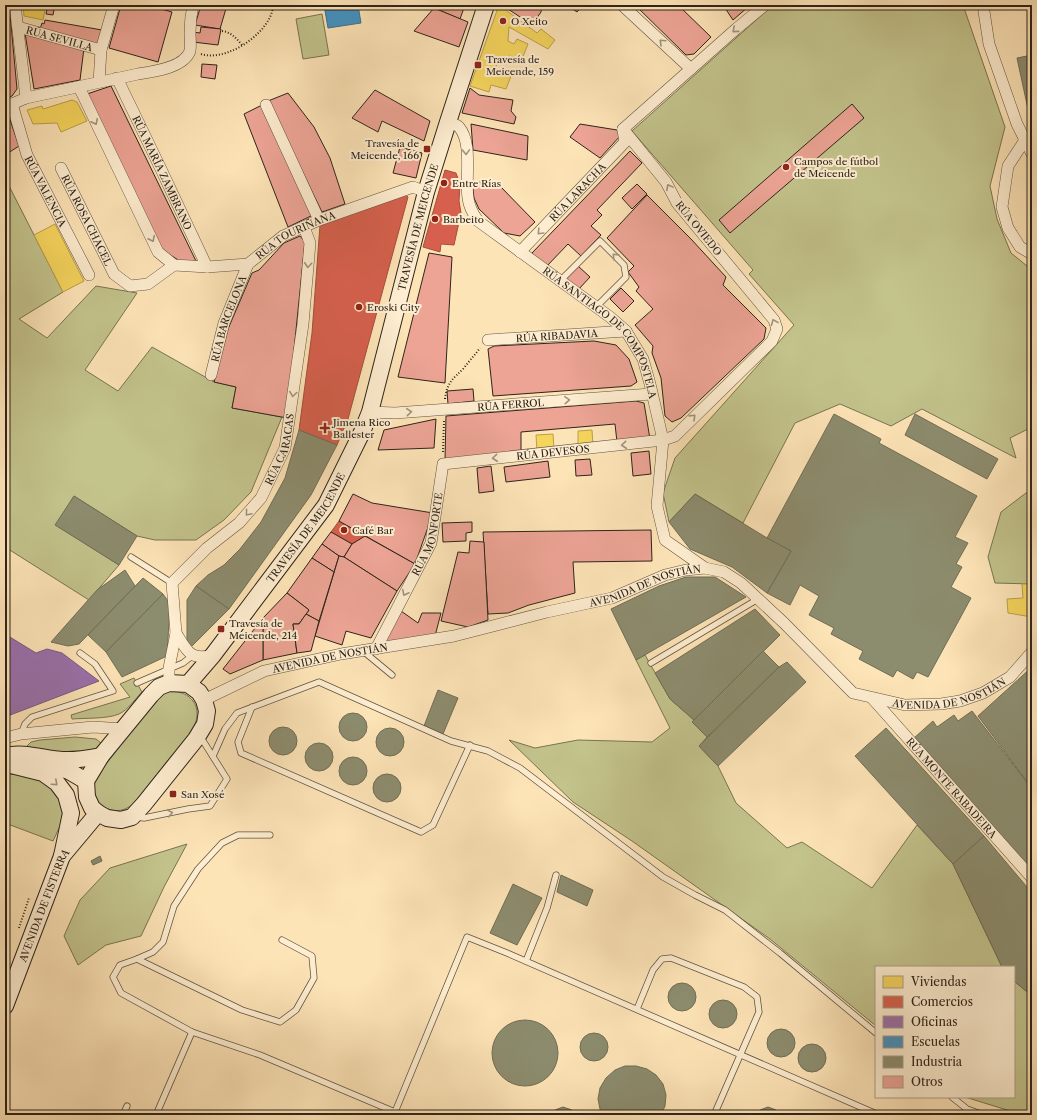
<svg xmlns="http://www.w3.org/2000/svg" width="1037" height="1120" viewBox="0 0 1037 1120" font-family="'Libre Caslon Text',serif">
	<rect width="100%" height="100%" fill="#fde4b7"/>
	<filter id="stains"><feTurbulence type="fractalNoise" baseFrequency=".005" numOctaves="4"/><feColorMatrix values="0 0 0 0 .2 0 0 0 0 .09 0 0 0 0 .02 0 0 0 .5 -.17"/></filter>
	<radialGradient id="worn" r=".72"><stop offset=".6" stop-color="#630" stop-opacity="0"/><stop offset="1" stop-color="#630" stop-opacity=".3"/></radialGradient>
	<!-- green -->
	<g fill="#c3c38c" stroke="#787453">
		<polygon points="773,5 963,5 1005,127 990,186 997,219 1011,253 1032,270 1032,427 1010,438 1016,458 922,409 891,426 840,404 795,423 743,523 695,494 669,522 663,493 675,458 794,325 749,274 753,270 632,131"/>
		<polygon points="322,14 329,55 303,59 296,19"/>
		<polygon points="5,178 63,292 19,319 47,338 96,286 137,293 85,370 118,391 152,347 214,382 236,387 232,408 282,417 251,492 224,520 196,540 155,540 137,536 74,496 56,525 119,565 89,600 5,547"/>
		<polygon points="1032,492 1032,584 995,583 988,557 1001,512 1026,493"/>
		<polygon points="645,655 670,699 694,720 692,722 707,737 699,746 718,766 736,803 787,848 802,842 872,888 917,825 953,864 1002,967 876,967 876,1026 770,939 632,841 573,802 509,740 535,748 578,740 652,742 670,728 636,660"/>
		<path d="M134,678L142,692C135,699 128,710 119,714C108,719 84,718 72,719L71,715L130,697L120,684Z"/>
		<path d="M173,691C194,693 203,710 193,729L133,804C122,813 113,812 101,806C94,796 92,789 96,777L158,697L166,692Z"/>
		<polygon points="75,737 96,739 101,743 96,750 67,754 24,749 31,742 40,740"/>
		<polygon points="5,774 28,775 51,785 59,799 63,811 60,826 53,841 5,823"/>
		<polygon points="187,844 164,887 141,936 106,945 78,965 64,936 80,900 110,868"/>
		<polygon points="1014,981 1032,996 1032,1115 1023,1115 965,1097 1014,1097"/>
	</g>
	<!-- homes -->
	<g fill="#f6d55c" stroke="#baa048">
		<polygon points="23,5 46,5 43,20 24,16"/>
		<polygon points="499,5 537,33 541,29 555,40 548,49 509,27 508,41 514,44 517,39 528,44 522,59 509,56 507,64 497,62 496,71 511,76 506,89 491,85 489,92 470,86"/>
		<polygon points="72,100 77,102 87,121 61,132 57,123 33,124 27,110 42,106 43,109"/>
		<polygon points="55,224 84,281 63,292 34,235"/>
		<polygon points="592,430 593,445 578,446 578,431"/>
		<polygon points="553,434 554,449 537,451 536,435"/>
		<polygon points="1022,584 1032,584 1032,617 1008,613 1007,599 1023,598"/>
	</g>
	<!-- shops -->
	<g fill="#d6604d" stroke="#a34e3e">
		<polygon points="445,170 456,173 460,184 459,201 461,213 454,245 441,244 440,252 423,247"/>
		<polygon points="403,193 408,197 348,419 337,445 299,430 312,333 320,225"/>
		<polygon points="339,521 365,536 352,544 331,532"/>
	</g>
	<!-- offices -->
	<polygon fill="#9970ab" stroke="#795980" points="5,634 36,653 47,649 62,653 99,681 5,717"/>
	<!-- schools -->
	<polygon fill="#4393c3" stroke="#3c7290" points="324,5 358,5 361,23 328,28"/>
	<!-- industry -->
	<g fill="#8c8c6e" stroke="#706d55">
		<polygon points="1032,55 1032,123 1031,123 1017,58"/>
		<polygon points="834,414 881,439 879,443 977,496 955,537 968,543 956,564 962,567 951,587 971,598 928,677 917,672 913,679 897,670 893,677 859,659 863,651 831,634 834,628 809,615 819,596 800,585 790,605 767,593 791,551 767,538"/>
		<polygon points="915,414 998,459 987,479 905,435"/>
		<polygon points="299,430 337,445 311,495 229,609 196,586 208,575 224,565 240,549 261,522 285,478"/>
		<polygon points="695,494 767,538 791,551 767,593 732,567 690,549 669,522"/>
		<polygon points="74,496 137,536 119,565 55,525"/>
		<polygon points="125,570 135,586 79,644 68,646 51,642 97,590"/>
		<polygon points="686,577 715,577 746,597 636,660 611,609 659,586"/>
		<polygon points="143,578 163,594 106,652 88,635"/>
		<polygon points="196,586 229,609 191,647 187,641 187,600"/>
		<polygon points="163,594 170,604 167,656 122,677 106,652"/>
		<polygon points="755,609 780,635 694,720 670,699 655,673"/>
		<polygon points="763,651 779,667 707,737 692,722"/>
		<polygon points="787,662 806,682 718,766 699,746 779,667"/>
		<polygon points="1032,667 1032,780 1028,783 978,716"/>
		<polygon points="438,690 458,698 443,734 424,726"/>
		<polygon points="972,711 1032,789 1032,874 914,738 933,721 937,727 954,715 958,721"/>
		<circle cx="353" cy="727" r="14"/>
		<circle cx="283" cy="741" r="14"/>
		<polygon points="886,728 984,836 953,864 855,756"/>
		<circle cx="390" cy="742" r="14"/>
		<circle cx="319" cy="757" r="14"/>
		<circle cx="353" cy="771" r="14"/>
		<circle cx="387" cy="788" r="14"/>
		<polygon points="984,836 1032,893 1032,996 1014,981 1014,967 1002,967 953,864"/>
		<polygon points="100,856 102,861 93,865 91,861"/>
		<polygon points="561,875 593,890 587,906 557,892"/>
		<polygon points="513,884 542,898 517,945 490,933"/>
		<circle cx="682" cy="997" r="14"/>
		<circle cx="723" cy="1014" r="14"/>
		<circle cx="525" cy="1053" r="33"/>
		<circle cx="781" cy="1043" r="14"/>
		<circle cx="594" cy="1047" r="14"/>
		<circle cx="812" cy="1058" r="14"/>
		<polygon points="625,1066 636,1066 647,1069 656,1075 663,1084 666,1095 665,1106 661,1115 603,1115 600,1109 598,1099 600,1088 606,1078 615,1070"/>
		<polygon points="563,1107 572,1110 575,1115 551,1115 555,1110"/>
		<polygon points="768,1107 776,1110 780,1115 756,1115 760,1110"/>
	</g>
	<!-- building -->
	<g fill="#eda495" stroke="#2d241a">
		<polygon points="48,5 55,5 53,15 46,14"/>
		<polygon points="121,5 147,5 172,12 158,62 109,48"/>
		<polygon points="201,5 227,5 220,29 195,25"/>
		<polygon points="436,5 465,5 460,19 434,8"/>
		<polygon points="502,5 542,5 541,12 532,25"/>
		<polygon points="567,5 583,5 577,12"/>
		<polygon points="635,5 678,5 711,37 694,54 686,55"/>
		<polygon points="723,5 746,5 748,7 733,20"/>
		<polygon points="5,8 10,14 17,89 12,96 5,99"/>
		<polygon points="434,8 468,22 459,47 414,31"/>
		<polygon points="45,20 102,30 97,46 40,29 42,23 44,24"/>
		<polygon points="201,27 221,29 218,45 193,42 193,32 200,33"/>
		<polygon points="25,33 84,48 80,80 34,89"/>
		<polygon points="202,64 217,65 215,79 201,77"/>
		<polygon points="111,86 196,261 180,261 162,250 87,94"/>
		<polygon points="470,88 479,95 513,100 511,111 516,117 514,124 462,113"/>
		<polygon points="375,90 430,121 424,141 382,121 378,132 352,118"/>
		<polygon points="288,93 314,127 330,158 345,204 322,212 268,101"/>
		<polygon points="852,104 864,118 730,233 719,220"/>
		<polygon points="262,105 313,215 288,227 244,114"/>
		<polygon points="8,114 19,146 5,155 5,115"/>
		<polygon points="471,124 528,136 527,160 473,150"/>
		<polygon points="580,124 617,130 621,135 600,158 570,137"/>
		<polygon points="400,147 422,153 416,178 393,173"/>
		<polygon points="630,151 642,163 597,210 602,215 591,226 601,235 581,256 568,244 546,267 532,253"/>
		<polygon points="472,181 499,185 535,222 520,236 504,233 479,209 474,198"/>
		<polygon points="637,184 647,194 632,209 622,198"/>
		<polygon points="647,195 691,239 726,277 723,285 766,328 764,339 681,418 672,422 665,416 661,378 652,353 653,346 635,325 653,309 636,291 639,287 628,272 634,266 607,238"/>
		<polygon points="300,236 305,242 287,418 232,408 236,387 214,382 228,329 252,273 259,270 284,243"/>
		<polygon points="429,253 452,257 445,383 398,377"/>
		<polygon points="578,266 590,277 578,290 566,278"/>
		<polygon points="621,288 634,301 623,312 610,299"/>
		<polygon points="594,341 616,345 629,359 637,382 631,386 493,396 488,349 494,346"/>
		<polygon points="473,389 474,401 448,404 447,391"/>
		<polygon points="636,401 644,403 650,439 617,442 615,424 521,432 521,452 445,461 446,416"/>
		<polygon points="436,419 434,448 378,450 384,430"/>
		<polygon points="649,451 651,474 633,476 631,453"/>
		<polygon points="590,459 592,475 576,476 575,460"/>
		<polygon points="548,461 550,477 506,482 504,467"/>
		<polygon points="491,466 494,491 479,493 477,468"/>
		<polygon points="353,494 372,503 433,513 415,564 339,521"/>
		<polygon points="472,522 472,532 466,533 466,541 443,542 442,523"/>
		<polygon points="651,530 652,561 573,562 575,593 529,605 508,613 488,614 483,532"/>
		<polygon points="331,532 352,544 344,557 339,556 322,544"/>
		<polygon points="365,536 415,564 397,591 344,557 352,544"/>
		<polygon points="470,541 484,542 488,620 468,627 441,621 458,552 469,553"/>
		<polygon points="322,544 339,556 334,572 312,558"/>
		<polygon points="339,556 344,557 397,591 371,638 346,631 342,645 315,636"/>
		<polygon points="312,558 334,572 319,621 306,614 309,610 287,593"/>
		<polygon points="287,593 309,610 299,624 293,624 297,653 263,660 263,618"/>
		<polygon points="401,611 418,623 422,613 441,613 435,636 384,642"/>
		<polygon points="306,614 319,621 311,651 297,653 293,624 299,624"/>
		<polygon points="263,618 263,660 230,674 223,669"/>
	</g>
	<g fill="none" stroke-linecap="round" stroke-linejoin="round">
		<defs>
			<g id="lane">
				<polyline points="560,281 600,241 624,265 626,277 596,307"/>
				<polyline points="131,557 172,583"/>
				<polyline points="363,651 392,675"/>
				<polyline points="651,663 758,599"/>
				<polyline points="137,683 183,663 192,656"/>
				<polyline points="252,707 238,742 241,753 421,832 433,825 470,745"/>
				<polyline points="21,734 25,724 32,717 113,691 95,664 80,653"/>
				<polyline points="213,756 225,729 237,713 319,682 451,741 488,751 520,768 663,877 695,895 725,910 780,953 876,1033"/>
				<polyline points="136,817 144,818 188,809 210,806 227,779 200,736"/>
				<polyline points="282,940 312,956 314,978 296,1010 280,1022 242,1010 137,959 120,965 113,977 121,993 192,1032 260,1055 402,1115"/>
				<polyline points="137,959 153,952 163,942 174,906 198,869 222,843 238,835 270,835"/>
				<polyline points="526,961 547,908 556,875"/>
				<polyline points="637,1009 653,970 662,959 671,958 744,987 757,997 759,1012 714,1115"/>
				<polyline points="952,1097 967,1109 984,1115"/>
				<polyline points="395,1112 467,937 507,953 879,1115"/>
				<polyline points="123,1115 127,1106"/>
				<polyline points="156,1115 192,1032"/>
			</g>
			<g id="street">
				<polyline points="15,5 26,98"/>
				<polyline points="622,5 691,69"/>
				<polyline points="983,5 989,44 1017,124 1032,154"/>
				<path id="s1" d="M18,27L101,50"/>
				<path id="s2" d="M117,78L160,167L207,267"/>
				<polyline points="99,82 101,50 114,5"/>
				<path id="s3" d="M79,87L158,252L174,265L207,267L248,264L283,236L319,220L413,187L426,192"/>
				<path id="s4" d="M12,104L27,155L89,275"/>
				<polyline points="266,105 319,220"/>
				<path d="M5,107L26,98L138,74C152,72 184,68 190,51C191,46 190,38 190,33C190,23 191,14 193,5"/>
				<path id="s5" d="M448,122C451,124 456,124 459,127C473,143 465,178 468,198C469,207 473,214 478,221L610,317L626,331L643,359L650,384L663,440L657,506L665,540L705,568"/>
				<polyline points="623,129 736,29 765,5"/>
				<polyline points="1025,140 1008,166 1002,207 1008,228 1020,247 1032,254"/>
				<path id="s6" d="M61,168L114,274L130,286L148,284L174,265"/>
				<path id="s7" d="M520,252L625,142L623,130"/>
				<path id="s8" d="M488,340L626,331"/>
				<path id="s9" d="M211,375L224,323L248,264"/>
				<path id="s10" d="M370,412L395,413L651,394"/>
				<path d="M176,633C187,651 190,661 213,655"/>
				<path id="s11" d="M376,649L431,543L443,464L663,440L675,436L772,341L777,329L774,320L677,203L666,182L623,129"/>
				<path id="s12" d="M169,683V668L176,633L172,583L207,548L239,523L261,498L285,448L303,324L310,243L304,227"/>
				<path id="s13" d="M872,698L1032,878"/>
				<path id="s14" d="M204,700L264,671L341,654L454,636L547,612L612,598L665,575L686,570L705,568L724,572L741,583L784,623L853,693L905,705L941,704L960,701L983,693L1010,677L1032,652"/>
				<polyline points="5,738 21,734 93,727 124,729"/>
			</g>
			<g id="secondary">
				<polygon points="169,683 188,684 199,692 204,700 207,711 205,724 196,739 144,804 132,817 121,820 107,818 98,813 92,808 87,797 86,781 101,756 151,695 159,687"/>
				<path id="s15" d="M188,684L213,655L326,505L362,432L370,412L426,192L448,122L486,5"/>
				<path d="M5,756C25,751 47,760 67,760C78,760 90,758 101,756"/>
				<polyline points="7,764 43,773 57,783 66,795 71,813 62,856"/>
				<polyline points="49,765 69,771 86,781"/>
				<path id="s16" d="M5,1006L62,856L98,813"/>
			</g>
		</defs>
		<!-- lane casing -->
		<use href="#lane" stroke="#615441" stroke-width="7"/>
		<!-- street casing -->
		<use href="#street" stroke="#615441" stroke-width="12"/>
		<!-- secondary casing -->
		<use href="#secondary" stroke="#2d241a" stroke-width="18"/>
		<!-- path -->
		<g stroke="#2d241a" stroke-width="2" stroke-dasharray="1 2" stroke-linecap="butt">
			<path d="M222,31C231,32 237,39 243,46"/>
			<path d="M201,54C211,57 222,55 231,51C248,45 273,24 273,5"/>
			<path d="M445,399C447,382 453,379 464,368C469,361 475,355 480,348"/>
			<polyline points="443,452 444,421"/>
			<polyline points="19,928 29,898"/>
		</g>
		<!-- lane -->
		<use href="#lane" stroke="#feedd0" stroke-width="5.5"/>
		<!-- street -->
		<use href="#street" stroke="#feedd0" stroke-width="11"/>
		<!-- secondary -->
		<use href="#secondary" stroke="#feedd0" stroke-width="16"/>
	</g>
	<!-- one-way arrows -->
	<defs><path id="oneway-chevron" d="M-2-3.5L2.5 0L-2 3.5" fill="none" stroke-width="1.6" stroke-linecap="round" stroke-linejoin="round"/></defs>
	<g stroke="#a0937e">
		<use href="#oneway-chevron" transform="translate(735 30) rotate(139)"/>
		<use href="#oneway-chevron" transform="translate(662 42) rotate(-137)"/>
		<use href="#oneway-chevron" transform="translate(95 122) rotate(64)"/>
		<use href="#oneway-chevron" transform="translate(466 152) rotate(88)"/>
		<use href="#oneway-chevron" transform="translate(669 187) rotate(-118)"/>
		<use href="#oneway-chevron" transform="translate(540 232) rotate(134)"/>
		<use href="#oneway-chevron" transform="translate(152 239) rotate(64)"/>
		<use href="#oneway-chevron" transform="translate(615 256) rotate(-136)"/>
		<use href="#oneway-chevron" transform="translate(308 265) rotate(95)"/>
		<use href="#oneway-chevron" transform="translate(774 322) rotate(-112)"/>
		<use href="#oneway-chevron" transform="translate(293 394) rotate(98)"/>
		<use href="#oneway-chevron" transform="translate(567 400) rotate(-4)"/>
		<use href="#oneway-chevron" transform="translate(409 412) rotate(-5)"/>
		<use href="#oneway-chevron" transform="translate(693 417) rotate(-44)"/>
		<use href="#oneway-chevron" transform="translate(624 445) rotate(174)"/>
		<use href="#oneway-chevron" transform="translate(495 458) rotate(174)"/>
		<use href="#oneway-chevron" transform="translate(248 513) rotate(130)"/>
		<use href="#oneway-chevron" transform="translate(405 593) rotate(117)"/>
		<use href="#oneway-chevron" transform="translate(55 783) rotate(42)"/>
		<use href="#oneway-chevron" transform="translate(170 813) rotate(-12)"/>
	</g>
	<!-- markers -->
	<g fill="#8f2418" stroke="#feedd0" stroke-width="1.5">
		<circle cx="503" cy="21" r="4"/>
		<rect x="474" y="61" width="8" height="8" rx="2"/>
		<rect x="423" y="145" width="8" height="8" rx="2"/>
		<circle cx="786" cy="167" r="4"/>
		<circle cx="444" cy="183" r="4"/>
		<circle cx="435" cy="219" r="4"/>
		<circle cx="359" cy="307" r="4"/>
		<path d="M323 422h4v4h4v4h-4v4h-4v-4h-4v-4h4z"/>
		<circle cx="344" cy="530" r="4"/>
		<rect x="217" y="625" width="8" height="8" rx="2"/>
		<rect x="169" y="790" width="8" height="8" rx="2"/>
	</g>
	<g text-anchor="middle" stroke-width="4" stroke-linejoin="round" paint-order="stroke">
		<!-- poi labels -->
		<g font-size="10" fill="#2d241a" stroke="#feedd0" text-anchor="start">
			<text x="511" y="25">O Xeito</text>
			<text x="486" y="63">Travesía de<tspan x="486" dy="12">Meicende, 159</tspan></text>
			<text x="419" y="147" text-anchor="end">Travesía de<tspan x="419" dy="12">Meicende, 166</tspan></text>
			<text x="794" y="165">Campos de fútbol<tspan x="794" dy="12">de Meicende</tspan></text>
			<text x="452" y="187">Entre Rías</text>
			<text x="443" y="223">Barbeito</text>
			<text x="367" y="311">Eroski City</text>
			<text x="333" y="426">Jimena Rico<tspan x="333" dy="12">Ballester</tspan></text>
			<text x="352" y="534">Café Bar</text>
			<text x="229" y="627">Travesía de<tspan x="229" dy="12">Meicende, 214</tspan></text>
			<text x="181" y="798">San Xosé</text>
		</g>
		<!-- street labels -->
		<g font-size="10" fill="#2d241a" stroke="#feedd0">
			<text dy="4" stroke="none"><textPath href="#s1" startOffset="43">RÚA SEVILLA</textPath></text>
			<text dy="4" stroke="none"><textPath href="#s2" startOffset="105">RÚA MARÍA ZAMBRANO</textPath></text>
			<text dy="4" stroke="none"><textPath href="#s4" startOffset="94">RÚA VALENCIA</textPath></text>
			<text dy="4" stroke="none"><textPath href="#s7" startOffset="83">RÚA LARACHA</textPath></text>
			<text dy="4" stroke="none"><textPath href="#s6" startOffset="58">RÚA ROSA CHACEL</textPath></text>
			<text dy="4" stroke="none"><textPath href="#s15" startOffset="520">TRAVESÍA DE MEICENDE</textPath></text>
			<text transform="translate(699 228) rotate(51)" y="4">RÚA OVIEDO</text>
			<text dy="4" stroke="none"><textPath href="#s3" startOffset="334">RÚA TOURIÑANA</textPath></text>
			<text dy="4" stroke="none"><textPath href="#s9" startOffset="59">RÚA BARCELONA</textPath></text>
			<text dy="4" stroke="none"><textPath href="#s8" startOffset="69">RÚA RIBADAVIA</textPath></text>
			<text dy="4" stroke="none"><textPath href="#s5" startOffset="280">RÚA SANTIAGO DE COMPOSTELA</textPath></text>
			<text dy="4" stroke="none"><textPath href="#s10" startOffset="141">RÚA FERROL</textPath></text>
			<text dy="4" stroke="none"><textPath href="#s12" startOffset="277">RÚA CARACAS</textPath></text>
			<text dy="4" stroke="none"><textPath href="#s11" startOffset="310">RÚA DEVESOS</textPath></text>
			<text dy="4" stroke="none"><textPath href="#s15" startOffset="196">TRAVESÍA DE MEICENDE</textPath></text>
			<text dy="4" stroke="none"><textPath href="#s11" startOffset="127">RÚA MONFORTE</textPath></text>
			<text dy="4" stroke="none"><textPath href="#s14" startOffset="458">AVENIDA DE NOSTIÁN</textPath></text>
			<text dy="4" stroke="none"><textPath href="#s14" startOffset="134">AVENIDA DE NOSTIÁN</textPath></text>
			<text dy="4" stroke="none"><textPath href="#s14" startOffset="817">AVENIDA DE NOSTIÁN</textPath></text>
			<text dy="4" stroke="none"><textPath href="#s13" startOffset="120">RÚA MONTE RABADEIRA</textPath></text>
			<text dy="4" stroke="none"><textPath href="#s16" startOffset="108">AVENIDA DE FISTERRA</textPath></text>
		</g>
	</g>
	<!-- margin -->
	<rect width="1037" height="1120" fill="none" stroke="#fde4b7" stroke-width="20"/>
	<rect x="6" y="6" width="1025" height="1108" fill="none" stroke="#2d241a" stroke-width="2"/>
	<rect x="10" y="10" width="1017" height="1100" fill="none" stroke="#2d241a"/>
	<!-- legend -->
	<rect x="875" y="966" width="140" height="132" fill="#feedd0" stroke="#aa9d87"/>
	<rect x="883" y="976" width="20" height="12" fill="#f6d55c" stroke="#aa9d87"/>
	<text x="911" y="986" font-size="12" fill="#2d241a">Viviendas</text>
	<rect x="883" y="996" width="20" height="12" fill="#d6604d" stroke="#aa9d87"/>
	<text x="911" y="1006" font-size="12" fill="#2d241a">Comercios</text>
	<rect x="883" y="1016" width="20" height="12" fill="#9970ab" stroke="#aa9d87"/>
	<text x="911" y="1026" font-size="12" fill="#2d241a">Oficinas</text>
	<rect x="883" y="1036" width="20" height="12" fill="#4393c3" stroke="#aa9d87"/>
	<text x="911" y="1046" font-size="12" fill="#2d241a">Escuelas</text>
	<rect x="883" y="1056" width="20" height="12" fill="#8c8c6e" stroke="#aa9d87"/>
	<text x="911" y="1066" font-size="12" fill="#2d241a">Industria</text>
	<rect x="883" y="1076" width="20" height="12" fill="#eda495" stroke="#aa9d87"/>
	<text x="911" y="1086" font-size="12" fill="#2d241a">Otros</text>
	<rect width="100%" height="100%" filter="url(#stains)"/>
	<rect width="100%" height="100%" fill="url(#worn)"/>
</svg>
